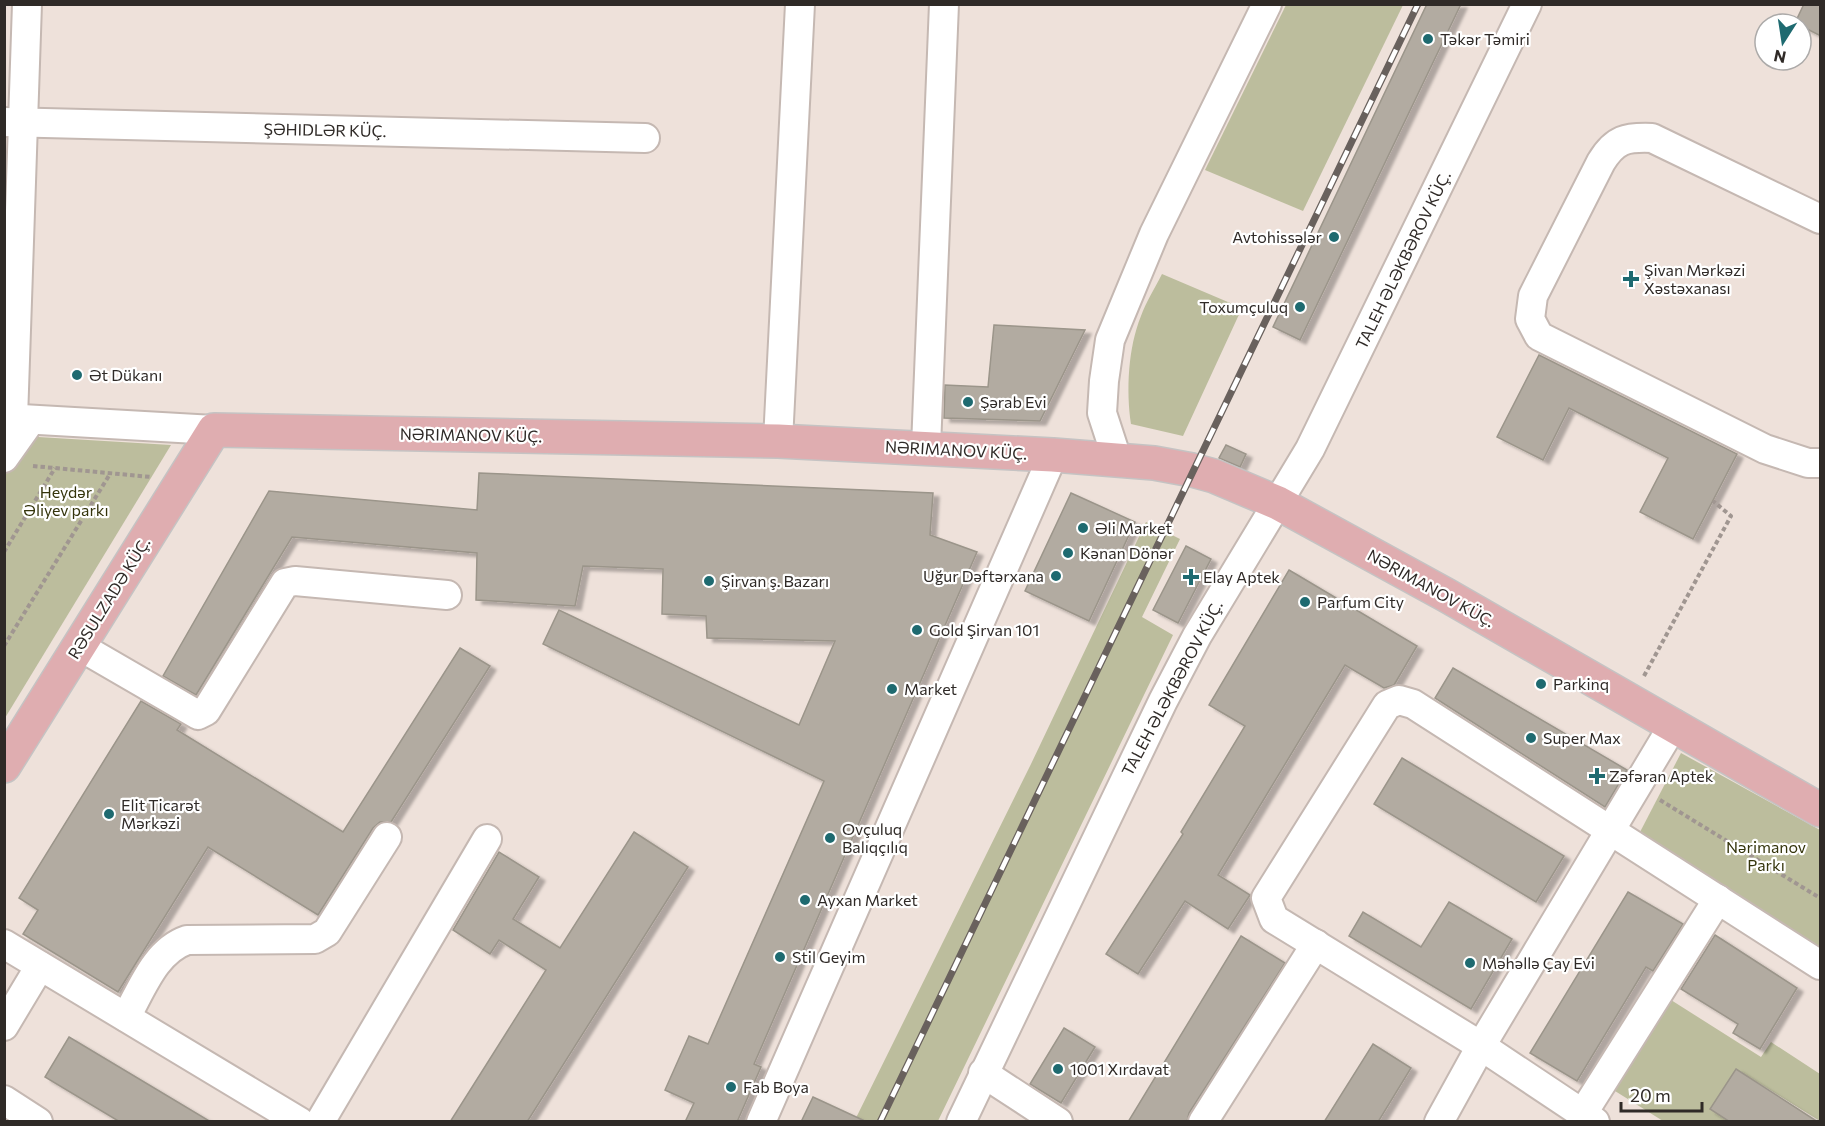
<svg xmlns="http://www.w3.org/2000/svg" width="1825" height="1126" viewBox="0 0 1825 1126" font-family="Commissioner,sans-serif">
	<defs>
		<filter id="shadow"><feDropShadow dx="6" dy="4" stdDeviation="1.5" flood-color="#0004"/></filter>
	</defs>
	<rect width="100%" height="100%" fill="#eee1da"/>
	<!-- green -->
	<g fill="#bcbd9d">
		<polygon points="1286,5 1403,5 1303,211 1205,170"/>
		<path d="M1162,274L1242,308L1183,436L1131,424C1126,390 1128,348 1141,316C1146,302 1155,288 1162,274Z"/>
		<polygon points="5,435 171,445 5,718"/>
		<polygon points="1146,522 1180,539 1142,617 1173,635 938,1121 854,1122 1031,764"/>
		<polygon points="1681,753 1820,830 1820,949 1639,834"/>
		<polygon points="1671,1000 1761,1057 1771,1042 1820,1074 1820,1121 1736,1069 1728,1121 1663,1121 1615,1091"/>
	</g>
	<!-- building -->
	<g fill="#b2aba1" stroke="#9b958a" stroke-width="1.5" filter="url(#shadow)">
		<polygon points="1427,4 1461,4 1300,340 1273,327"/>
		<polygon points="1804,4 1821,4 1821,36 1795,23"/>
		<polygon points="994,325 1085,330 1040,421 944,418 945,385 988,387"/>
		<polygon points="1539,355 1737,454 1693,539 1640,512 1668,458 1569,408 1543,460 1497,437"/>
		<polygon points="1226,445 1246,454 1240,467 1219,458"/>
		<polygon points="479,473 933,493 930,535 977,552 754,1064 761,1067 737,1122 685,1122 694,1103 665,1090 689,1036 708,1044 824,781 543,644 559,610 799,725 835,641 707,638 706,616 662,614 663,569 583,566 575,606 476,600 477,553 292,537 196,695 163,676 269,491 477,510"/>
		<polygon points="1071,493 1135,522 1089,621 1025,591"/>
		<polygon points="1186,546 1211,559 1178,623 1153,610"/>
		<polygon points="1289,570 1417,646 1394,685 1384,688 1345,665 1218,875 1250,895 1228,929 1185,901 1138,974 1106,954 1183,834 1181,832 1245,726 1209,705"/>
		<polygon points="460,648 490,666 391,822 380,822 373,828 318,915 208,847 118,992 23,934 38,910 19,898 141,701 181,724 177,730 343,832"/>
		<polygon points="1453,668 1627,770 1605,807 1435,698"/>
		<polygon points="1402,758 1564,856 1536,902 1374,804"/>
		<polygon points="634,832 688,867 527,1122 450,1122 546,970 499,940 490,954 453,930 499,852 539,877 513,919 560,948"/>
		<polygon points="1628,892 1683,924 1653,971 1646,967 1577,1081 1530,1053"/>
		<polygon points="1449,902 1512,939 1471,1009 1349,936 1363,912 1421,947"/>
		<polygon points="1715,935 1797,988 1760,1049 1733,1033 1738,1024 1681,989"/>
		<polygon points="1241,936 1285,963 1189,1113 1187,1122 1128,1122"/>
		<polygon points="1064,1028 1095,1047 1061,1103 1030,1084"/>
		<polygon points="69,1037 211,1122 120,1122 45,1077"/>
		<polygon points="1373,1044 1411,1068 1378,1122 1324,1122"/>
		<polygon points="1736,1069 1818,1122 1730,1122 1710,1109"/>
		<polygon points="813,1097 867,1122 801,1122"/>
	</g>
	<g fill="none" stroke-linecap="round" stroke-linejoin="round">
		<defs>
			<g id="minor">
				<polyline points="4,122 645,138"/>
				<path d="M1820,219L1652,138C1626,137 1615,139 1601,162L1533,296L1530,319L1539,336L1765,449L1808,463H1820"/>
				<polyline points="4,418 214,430"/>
				<polyline points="13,419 27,4"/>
				<polyline points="778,441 800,4"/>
				<polyline points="926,447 944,4"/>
				<polyline points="4,458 31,420"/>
				<polyline points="1117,459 1102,413 1104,381 1110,340 1154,234 1267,4"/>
				<polyline points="79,646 198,715 206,711 285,583 295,581 447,595"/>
				<polyline points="4,944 300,1122"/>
				<path d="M126,1017C142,989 155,951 187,940L315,939L327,932L387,837"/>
				<polyline points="4,1026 40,966"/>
				<polyline points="983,1073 1058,1122"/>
				<polyline points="4,1100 38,1122"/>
				<polyline points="1583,1113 1718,899"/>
				<polyline points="320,1122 487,839"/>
				<polyline points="761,1122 1053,455"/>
				<polyline points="961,1122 1163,701 1197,636 1310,449 1527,4"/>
				<polyline points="1203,1122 1316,944"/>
				<polyline points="1439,1122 1481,1046 1674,724"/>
				<polyline points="1595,1122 1481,1046 1274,919 1266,898 1387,705 1399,700 1413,704 1820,965"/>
			</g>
			<polyline id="major" points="4,766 214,430 778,441 1053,455 1154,463 1192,470 1214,476 1278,503 1446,595 1820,810"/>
		</defs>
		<!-- minor casing -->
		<use href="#minor" stroke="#c5b8b2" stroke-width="32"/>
		<!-- major casing -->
		<use href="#major" stroke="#c5c3c3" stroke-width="36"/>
		<!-- path -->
		<g stroke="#a09691" stroke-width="4" stroke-dasharray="4.5 3" stroke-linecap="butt">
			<polyline points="33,466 151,477"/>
			<polyline points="4,552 55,468"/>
			<polyline points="4,646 110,474"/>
			<polyline points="1644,676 1731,516 1713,501"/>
			<polyline points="1660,800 1820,898"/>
		</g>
		<!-- minor -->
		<use href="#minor" stroke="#fff" stroke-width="28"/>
		<!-- major -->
		<use href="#major" stroke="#dfadb0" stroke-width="33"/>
		<defs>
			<polyline id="rail" points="880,1122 1418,4"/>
		</defs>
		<!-- rail casing -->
		<use href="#rail" stroke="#69615d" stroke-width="7"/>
		<!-- rail -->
		<use href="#rail" stroke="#fff" stroke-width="4.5" stroke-dasharray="14" stroke-linecap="butt"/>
	</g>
	<!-- markers -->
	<g fill="#1e6a70" stroke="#fff" stroke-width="2">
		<circle cx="1428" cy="39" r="6"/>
		<circle cx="1334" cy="237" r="6"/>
		<path d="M1628 270h6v6h6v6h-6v6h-6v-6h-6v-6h6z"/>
		<circle cx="1300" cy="307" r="6"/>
		<circle cx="77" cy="375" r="6"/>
		<circle cx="968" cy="402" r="6"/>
		<circle cx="1083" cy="528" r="6"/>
		<circle cx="1068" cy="553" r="6"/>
		<circle cx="1056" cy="576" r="6"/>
		<path d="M1188 568h6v6h6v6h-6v6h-6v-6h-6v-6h6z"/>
		<circle cx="709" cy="581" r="6"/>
		<circle cx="1305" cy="602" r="6"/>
		<circle cx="917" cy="630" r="6"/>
		<circle cx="1541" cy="684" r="6"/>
		<circle cx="892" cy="689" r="6"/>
		<circle cx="1531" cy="738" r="6"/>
		<path d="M1594 767h6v6h6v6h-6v6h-6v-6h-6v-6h6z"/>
		<circle cx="109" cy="814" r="6"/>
		<circle cx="830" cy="838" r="6"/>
		<circle cx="805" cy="900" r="6"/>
		<circle cx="780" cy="957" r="6"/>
		<circle cx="1470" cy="963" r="6"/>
		<circle cx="1058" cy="1069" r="6"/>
		<circle cx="731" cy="1087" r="6"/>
	</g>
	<g text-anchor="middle" stroke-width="4.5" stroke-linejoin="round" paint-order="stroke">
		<!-- poi labels -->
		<g font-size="16" fill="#2f2a27" stroke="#fff" text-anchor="start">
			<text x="1440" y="45">Təkər Təmiri</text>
			<text x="1322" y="243" text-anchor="end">Avtohissələr</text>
			<text x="1644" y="276">Şivan Mərkəzi<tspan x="1644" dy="18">Xəstəxanası</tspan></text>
			<text x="1288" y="313" text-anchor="end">Toxumçuluq</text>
			<text x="89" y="381">Ət Dükanı</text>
			<text x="980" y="408">Şərab Evi</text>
			<text x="1095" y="534">Əli Market</text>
			<text x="1080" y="559">Kənan Dönər</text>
			<text x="1044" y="582" text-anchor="end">Uğur Dəftərxana</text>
			<text x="1203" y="583">Elay Aptek</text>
			<text x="721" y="587">Şirvan ş. Bazarı</text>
			<text x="1317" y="608">Parfum City</text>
			<text x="929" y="636">Gold Şirvan 101</text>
			<text x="1553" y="690">Parkinq</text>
			<text x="904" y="695">Market</text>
			<text x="1543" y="744">Super Max</text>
			<text x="1609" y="782">Zəfəran Aptek</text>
			<text x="121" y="811">Elit Ticarət<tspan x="121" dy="18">Mərkəzi</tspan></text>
			<text x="842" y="835">Ovçuluq<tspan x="842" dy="18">Balıqçılıq</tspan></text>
			<text x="817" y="906">Ayxan Market</text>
			<text x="792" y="963">Stil Geyim</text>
			<text x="1482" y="969">Məhəllə Çay Evi</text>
			<text x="1070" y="1075">1001 Xırdavat</text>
			<text x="743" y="1093">Fab Boya</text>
		</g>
		<!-- street labels -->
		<g font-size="16" fill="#2f2a27" stroke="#fff">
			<text transform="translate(325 130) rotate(1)" y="6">ŞƏHIDLƏR KÜÇ.</text>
			<text transform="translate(1403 260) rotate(-64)" y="6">TALEH ƏLƏKBƏROV KÜÇ.</text>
			<text transform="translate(471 435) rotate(1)" y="6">NƏRIMANOV KÜÇ.</text>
			<text transform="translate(956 450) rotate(3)" y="6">NƏRIMANOV KÜÇ.</text>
			<text transform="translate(1431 588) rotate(29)" y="6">NƏRIMANOV KÜÇ.</text>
			<text transform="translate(109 598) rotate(-58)" y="6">RƏSULZADƏ KÜÇ.</text>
			<text transform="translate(1172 688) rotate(-62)" y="6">TALEH ƏLƏKBƏROV KÜÇ.</text>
		</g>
		<!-- park labels -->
		<g font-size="16" fill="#34340b" stroke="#fff">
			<text x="66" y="498">Heydər<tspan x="66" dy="18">Əliyev parkı</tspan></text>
			<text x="1766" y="853">Nərimanov<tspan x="1766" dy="18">Parkı</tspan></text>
		</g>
	</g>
	<!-- border -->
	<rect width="1825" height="1126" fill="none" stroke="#2f2a27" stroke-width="12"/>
	<!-- north arrow -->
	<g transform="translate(1783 42) rotate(192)"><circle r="28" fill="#ffffff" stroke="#acaaa9" stroke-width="1.5"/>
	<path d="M0-4.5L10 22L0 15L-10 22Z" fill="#1e6a70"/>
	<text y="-9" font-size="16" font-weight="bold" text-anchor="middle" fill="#2f2a27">N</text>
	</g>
	<!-- scale -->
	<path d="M1621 1102v9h81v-9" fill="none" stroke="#2f2a27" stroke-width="3"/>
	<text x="1630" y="1102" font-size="18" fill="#2f2a27" stroke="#ffffff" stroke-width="4.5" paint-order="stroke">20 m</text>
</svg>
